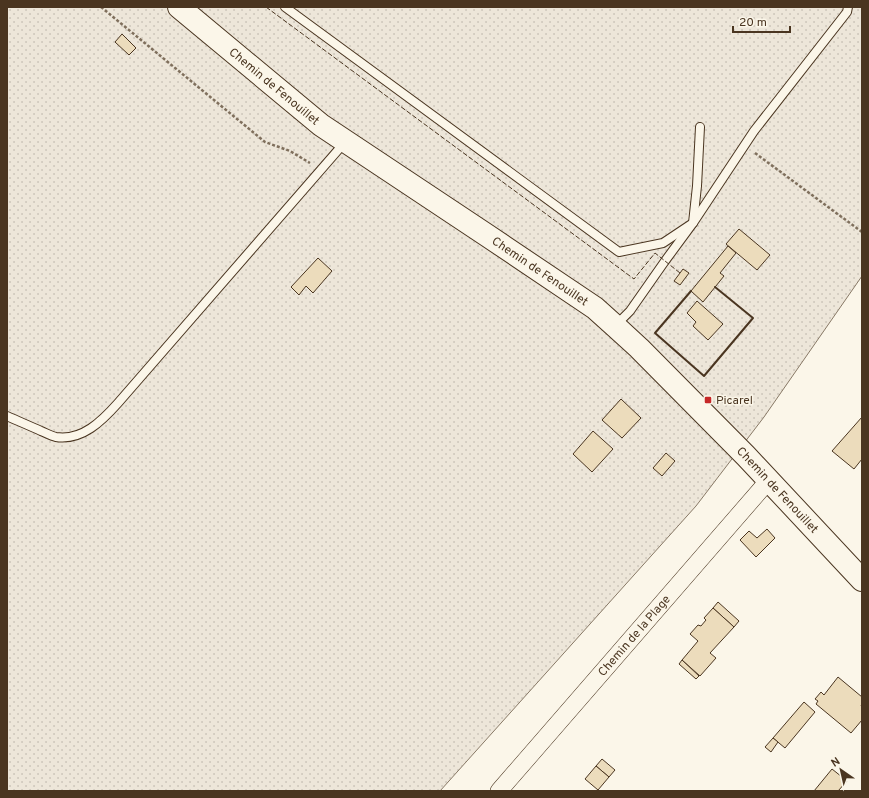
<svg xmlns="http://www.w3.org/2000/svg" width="869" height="798" viewBox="0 0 869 798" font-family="Overpass,sans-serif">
	<defs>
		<pattern id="green-dots" width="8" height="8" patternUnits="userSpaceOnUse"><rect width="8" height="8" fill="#ede6d9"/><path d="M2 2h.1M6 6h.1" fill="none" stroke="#cdc6ba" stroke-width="1.8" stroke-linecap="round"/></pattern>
	</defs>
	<rect width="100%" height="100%" fill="#fbf6e9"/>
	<!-- green -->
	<polygon fill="url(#green-dots)" stroke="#887966" points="7,7 862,7 862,276 764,417 696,506 440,791 7,791"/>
	<!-- building -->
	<g fill="#ecdcbc" stroke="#4a3520">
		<polygon points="122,34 136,48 129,55 115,42"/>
		<polygon points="739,229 770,255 757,270 726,244"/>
		<polygon points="728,246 736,253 720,273 724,276 703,302 691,291"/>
		<polygon points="318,258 332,271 313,293 306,286 299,295 291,287"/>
		<polygon points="683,269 689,273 680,285 674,281"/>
		<polygon points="697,301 723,324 708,340 693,326 696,322 687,313"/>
		<polygon points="621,399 641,418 622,438 602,420"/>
		<polygon points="862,417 862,459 854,469 832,451"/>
		<polygon points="593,431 613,449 592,472 573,454"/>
		<polygon points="666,453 675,461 662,476 653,468"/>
		<polygon points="767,529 775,538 756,557 740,540 749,531 757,538"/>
		<polygon points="718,602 739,621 734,627 713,608"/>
		<polygon points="713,608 734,627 710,653 716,658 700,676 682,660 698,641 690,634 698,625 701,626 706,620 704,618"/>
		<polygon points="682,660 699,676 696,679 679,664"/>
		<polygon points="838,677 862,697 862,704 861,706 862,707 862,720 851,733 816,704 818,701 815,699 821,692 824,695"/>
		<polygon points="804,702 815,712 785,748 773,738"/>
		<polygon points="773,738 778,742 771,752 765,747"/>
		<polygon points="602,759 615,770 609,777 596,766"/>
		<polygon points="596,766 609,777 598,790 585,779"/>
		<polygon points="832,769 847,781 838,791 814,791"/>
	</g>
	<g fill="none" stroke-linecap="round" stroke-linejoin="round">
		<defs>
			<g id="lane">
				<polyline points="285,7 619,252 663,243 693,223 754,131 847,12 848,7"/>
				<polyline points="616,325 630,311 665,261 693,223 697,186 700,127"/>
				<path d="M7,416C18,421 30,426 41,431C46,433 51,436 56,437C82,441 102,421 118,403L345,142"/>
			</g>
			<g id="street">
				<path id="s1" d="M499,791L769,480"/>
			</g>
			<g id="secondary">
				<path id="s2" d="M179,7L321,125L488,236L595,308L615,326L639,348L746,456L862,580"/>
			</g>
		</defs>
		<!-- lane casing -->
		<use href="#lane" stroke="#4a3520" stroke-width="10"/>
		<!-- street casing -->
		<use href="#street" stroke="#4a3520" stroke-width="18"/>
		<!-- secondary casing -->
		<use href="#secondary" stroke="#4a3520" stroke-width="24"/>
		<!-- path -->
		<g stroke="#7f6f5c" stroke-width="2.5" stroke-dasharray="3 2" stroke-linecap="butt">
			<polyline points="101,7 265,142 290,151 310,163"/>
			<polyline points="755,153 862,232"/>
		</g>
		<!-- lane -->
		<use href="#lane" stroke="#fbf6e9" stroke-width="8"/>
		<!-- street -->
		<use href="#street" stroke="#fbf6e9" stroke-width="17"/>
		<!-- secondary -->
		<use href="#secondary" stroke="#fbf6e9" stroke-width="22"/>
		<!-- fence -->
		<polyline stroke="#4a3520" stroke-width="1" stroke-dasharray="5 2" stroke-linecap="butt" points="266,7 634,279 655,253 680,273"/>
		<!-- wall -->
		<polyline stroke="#4a3520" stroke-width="2" points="691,291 655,333 704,376 753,318 715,287"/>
	</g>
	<!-- markers -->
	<rect fill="#c62828" stroke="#fbf6e9" stroke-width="1.5" x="704" y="396" width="8" height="8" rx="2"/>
	<g text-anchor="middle" stroke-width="3" stroke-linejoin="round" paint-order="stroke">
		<!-- street labels -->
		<g font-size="12" fill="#4a3520" stroke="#fbf6e9">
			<text dy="4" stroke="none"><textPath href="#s2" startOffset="124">Chemin de Fenouillet</textPath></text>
			<text dy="4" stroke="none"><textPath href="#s2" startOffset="448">Chemin de Fenouillet</textPath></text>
			<text dy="4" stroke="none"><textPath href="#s2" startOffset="772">Chemin de Fenouillet</textPath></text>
			<text dy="4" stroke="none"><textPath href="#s1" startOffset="206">Chemin de la Plage</textPath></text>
		</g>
		<!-- poi labels -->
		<g font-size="12" fill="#4a3520" stroke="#fbf6e9" text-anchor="start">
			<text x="716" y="404">Picarel</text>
		</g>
	</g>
	<!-- border -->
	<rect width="869" height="798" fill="none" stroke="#4a3520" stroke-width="16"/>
	<!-- north arrow -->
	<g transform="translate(841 770) rotate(326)" stroke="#fbf6e9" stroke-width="3" paint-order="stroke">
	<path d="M0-3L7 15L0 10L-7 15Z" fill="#4a3520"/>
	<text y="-6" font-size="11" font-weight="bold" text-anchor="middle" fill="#4a3520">N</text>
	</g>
	<!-- scale -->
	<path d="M733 26v6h57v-6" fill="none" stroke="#4a3520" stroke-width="2"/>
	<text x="739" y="26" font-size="12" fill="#4a3520" stroke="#fbf6e9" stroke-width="3" paint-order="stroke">20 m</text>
</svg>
